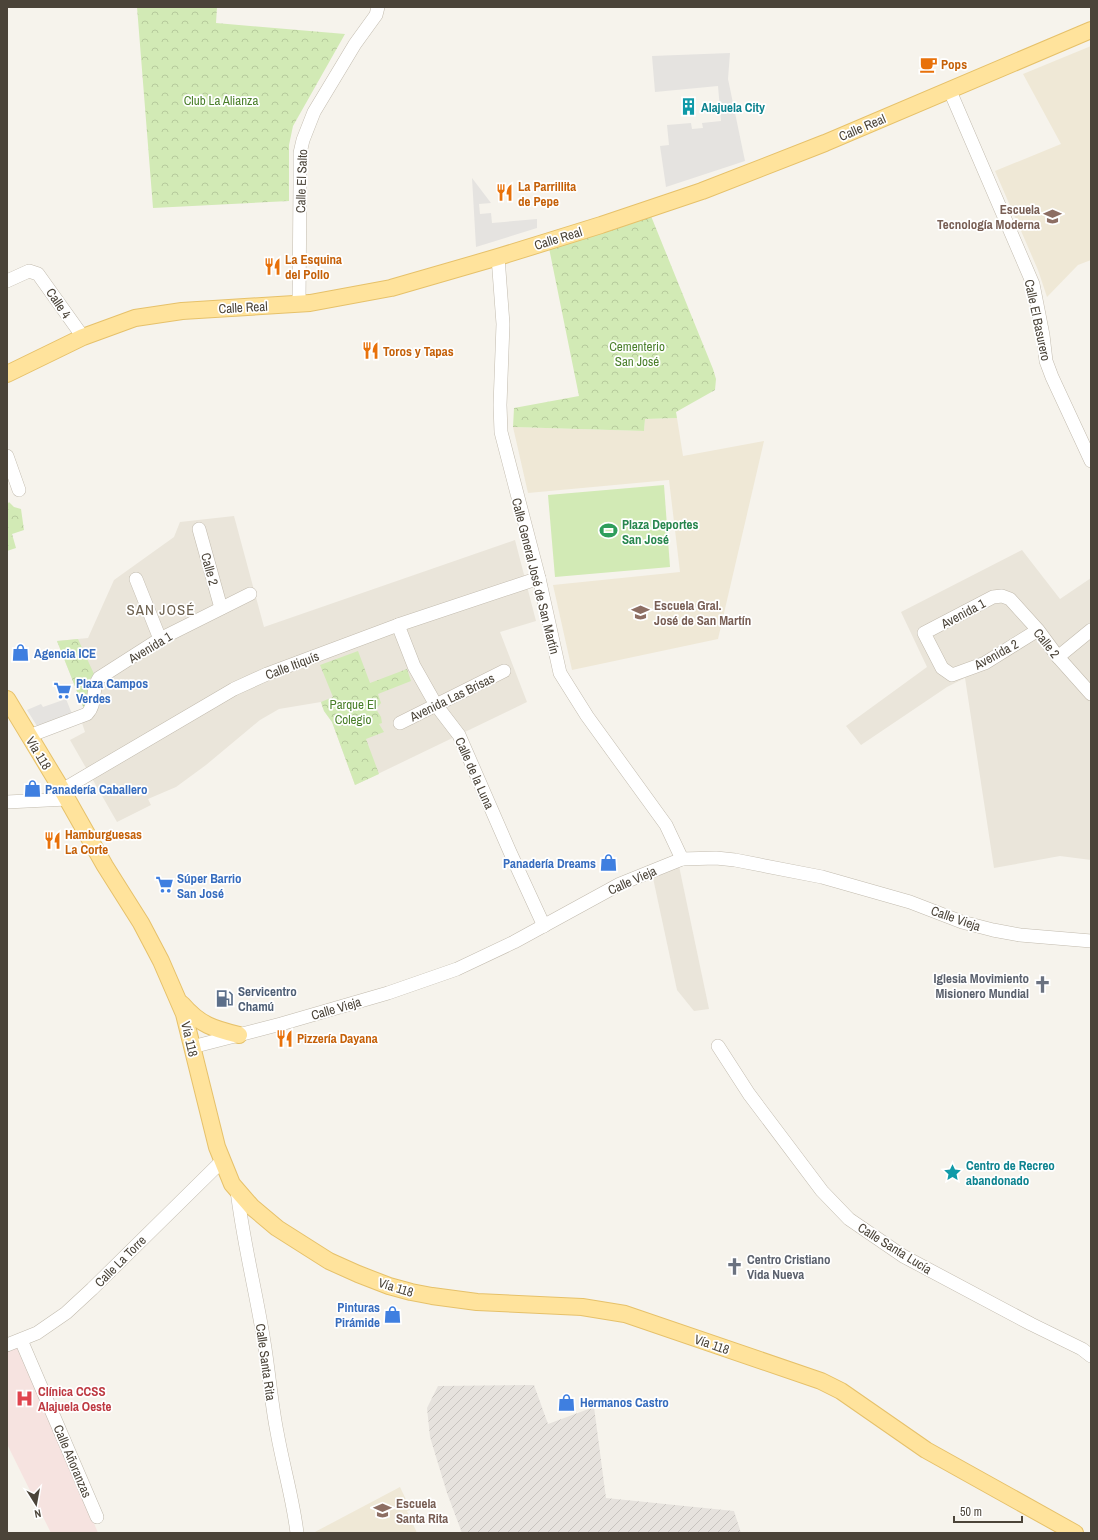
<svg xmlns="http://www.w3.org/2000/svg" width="1098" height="1540" viewBox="0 0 1098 1540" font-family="'Archivo Narrow',sans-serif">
	<defs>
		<pattern id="industrial-furrows" width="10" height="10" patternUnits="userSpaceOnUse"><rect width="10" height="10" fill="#e6e2dd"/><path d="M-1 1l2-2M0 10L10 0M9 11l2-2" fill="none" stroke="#c7c3be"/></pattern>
		<pattern id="forest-crowns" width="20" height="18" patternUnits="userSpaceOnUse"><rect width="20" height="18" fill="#d2eab5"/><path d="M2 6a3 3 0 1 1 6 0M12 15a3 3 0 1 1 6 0" fill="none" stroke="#b6ca9c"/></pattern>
	</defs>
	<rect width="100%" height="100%" fill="#f6f3ec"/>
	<!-- residential -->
	<g fill="#eae5da">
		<polygon points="234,516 264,627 515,540 536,621 500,632 527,702 355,785 332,722 324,711 321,702 279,709 260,720 206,765 176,787 148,799 151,805 117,822 70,740 85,732 82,723 84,709 57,641 88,638 114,580 174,537 180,522"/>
		<polygon points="1022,550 1060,599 1091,578 1091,860 1060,856 994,868 965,678 947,687 861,745 846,726 927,667 901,612"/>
		<polygon points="679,866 709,1009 694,1011 677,990 653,878"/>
	</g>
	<!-- industrial -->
	<polygon fill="url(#industrial-furrows)" points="534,1385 548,1424 594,1407 606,1498 734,1511 741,1533 462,1533 447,1493 430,1437 427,1408 438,1386"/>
	<!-- education -->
	<g fill="#efe8d6">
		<polygon points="1091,46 1091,260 1078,265 1047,297 1038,270 995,171 1061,144 1023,74"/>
		<polygon points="677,418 683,456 764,441 718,639 572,670 553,585 680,572 669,480 528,493 513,427 644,431 645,419"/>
		<polygon points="400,1487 411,1510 407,1511 417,1533 313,1533"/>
	</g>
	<!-- medical -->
	<polygon fill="#f6e3e0" points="21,1346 98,1533 51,1533 7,1444 7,1352"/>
	<!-- forest -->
	<g fill="url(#forest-crowns)">
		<polygon points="137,7 217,7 216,23 345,34 293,126 289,145 289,201 153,208"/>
		<polygon points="651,216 713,369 716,379 715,390 676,412 677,418 645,419 644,431 513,427 514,408 579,396 549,248"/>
		<polygon points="9,502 14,507 21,509 24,530 12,534 16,548 7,551 7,505"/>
		<polygon points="78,639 94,674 88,682 88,698 84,709 57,641"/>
		<polygon points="358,651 370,683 407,669 411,681 378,694 381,703 376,709 381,717 382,723 379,724 384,732 366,739 379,774 355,785 332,722 324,711 321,702 333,697 320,665"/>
	</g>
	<!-- pitch -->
	<polygon fill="#d2eab5" points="664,485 670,567 555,577 548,495"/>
	<!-- parking -->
	<g fill="#e5e3e0">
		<polygon points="730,53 728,79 745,161 666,187 660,146 669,145 667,125 691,123 692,129 703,128 702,123 721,121 718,86 655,92 652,56"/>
		<polygon points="472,178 491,203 479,204 480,214 491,213 492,223 537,219 537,228 476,247"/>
		<polygon points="66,699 72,714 37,726 27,710 41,704 43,707"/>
	</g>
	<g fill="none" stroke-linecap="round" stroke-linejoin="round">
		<defs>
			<g id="minor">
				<polyline points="950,91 1033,284 1043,335 1046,361 1052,377 1091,461"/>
				<polyline points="498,257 503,324 500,405 501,432 539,578 560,673 587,716 666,825 682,859"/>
				<polyline points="7,281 29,271 38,274 83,337"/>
				<polyline points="299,304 300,184 300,153 303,140 314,112 355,44 376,15 378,7"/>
				<polyline points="7,456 19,490"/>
				<polyline points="199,529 221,608"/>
				<polyline points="136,579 160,639"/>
				<polyline points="398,625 414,666 436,705 459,735 510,852 544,926"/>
				<polyline points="1038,630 985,663 952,675 942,668 924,633 993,597 1002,596 1010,599 1038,630 1058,657 1091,694"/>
				<polyline points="1058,657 1091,630"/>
				<polyline points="400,723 504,671"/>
				<path d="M29,736L87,714C97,704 91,689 99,678L160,639L250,594"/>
				<polyline points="62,790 234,689 267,674 398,625 539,578"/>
				<polyline points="7,802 67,799"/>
				<polyline points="718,1046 749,1094 822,1191 849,1219 903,1256 1031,1324 1082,1349 1091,1356"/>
				<polyline points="192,1047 281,1024 388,993 457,969 514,942 620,884 682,859 716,858 735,860 822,877 910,902 962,922 993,930 1020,935 1091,941"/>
				<path d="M237,1190C243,1242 256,1291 264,1342C269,1372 271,1402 277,1432C283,1466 293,1499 297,1533"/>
				<polyline points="21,1340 97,1517"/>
				<polyline points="7,1345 37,1333 66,1313 92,1289 222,1161"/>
			</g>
			<g id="major">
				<polyline points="7,374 83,337 135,318 182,311 310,303 391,288 498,257 601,225 702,191 825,143 1091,30"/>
				<polyline points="7,699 62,790 105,866 141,923 161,961 184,1014 217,1147 232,1184 252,1207 277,1228 329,1261 358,1274 389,1286 411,1292 432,1296 477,1302 582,1307 625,1314 821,1381 841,1391 926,1450 1075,1533"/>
				<path d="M182,1004C200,1025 214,1029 239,1035"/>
			</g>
		</defs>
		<!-- minor casing -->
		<use href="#minor" stroke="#c2bbae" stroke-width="14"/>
		<!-- major casing -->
		<use href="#major" stroke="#e6c16a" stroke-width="18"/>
		<!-- minor -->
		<use href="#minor" stroke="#fff" stroke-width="13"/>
		<!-- major -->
		<use href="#major" stroke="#ffe39c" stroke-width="16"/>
	</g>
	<!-- icons -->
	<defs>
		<symbol id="cafe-bare" viewBox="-9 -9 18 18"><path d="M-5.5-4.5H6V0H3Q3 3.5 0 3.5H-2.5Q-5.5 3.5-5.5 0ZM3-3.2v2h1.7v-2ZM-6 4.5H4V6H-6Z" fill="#e8710a" stroke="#fff" stroke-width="2.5" paint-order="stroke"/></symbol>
		<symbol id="building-bare" viewBox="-9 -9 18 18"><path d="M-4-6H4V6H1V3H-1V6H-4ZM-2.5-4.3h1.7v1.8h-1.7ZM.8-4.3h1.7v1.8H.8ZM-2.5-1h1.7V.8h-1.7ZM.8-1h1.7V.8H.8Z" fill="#0f9aa8" stroke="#fff" stroke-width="2.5" paint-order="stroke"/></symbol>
		<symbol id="restaurant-bare" viewBox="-9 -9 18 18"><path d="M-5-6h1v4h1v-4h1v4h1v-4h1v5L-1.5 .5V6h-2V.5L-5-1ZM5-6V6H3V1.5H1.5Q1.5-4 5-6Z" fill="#e8710a" stroke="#fff" stroke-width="2.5" paint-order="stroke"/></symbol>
		<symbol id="school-bare" viewBox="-9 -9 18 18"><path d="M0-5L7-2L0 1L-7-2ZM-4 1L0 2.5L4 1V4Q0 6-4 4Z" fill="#8d6e63" stroke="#fff" stroke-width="2.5" paint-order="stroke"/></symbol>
		<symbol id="stadium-bare" viewBox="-9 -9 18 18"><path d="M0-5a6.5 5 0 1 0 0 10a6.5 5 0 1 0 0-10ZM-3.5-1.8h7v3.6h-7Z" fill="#2e9e5b" stroke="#fff" stroke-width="2.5" paint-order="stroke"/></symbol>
		<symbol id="shop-bare" viewBox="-9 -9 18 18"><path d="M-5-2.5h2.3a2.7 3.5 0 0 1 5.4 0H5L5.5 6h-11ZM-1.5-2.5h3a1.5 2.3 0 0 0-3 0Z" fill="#3f7fe0" stroke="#fff" stroke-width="2.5" paint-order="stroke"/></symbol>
		<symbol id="supermarket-bare" viewBox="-9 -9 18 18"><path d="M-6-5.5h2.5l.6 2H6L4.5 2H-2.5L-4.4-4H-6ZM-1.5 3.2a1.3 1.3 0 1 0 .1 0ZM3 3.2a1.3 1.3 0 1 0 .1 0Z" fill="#3f7fe0" stroke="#fff" stroke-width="2.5" paint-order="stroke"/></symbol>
		<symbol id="church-bare" viewBox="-9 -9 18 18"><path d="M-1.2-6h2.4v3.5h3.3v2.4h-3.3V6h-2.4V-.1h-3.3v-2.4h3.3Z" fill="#6b7280" stroke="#fff" stroke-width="2.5" paint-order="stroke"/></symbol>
		<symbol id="fuel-bare" viewBox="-9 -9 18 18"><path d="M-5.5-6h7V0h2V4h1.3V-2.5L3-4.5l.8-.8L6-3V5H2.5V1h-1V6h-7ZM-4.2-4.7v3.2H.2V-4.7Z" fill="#5c6f8a" stroke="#fff" stroke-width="2.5" paint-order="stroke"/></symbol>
		<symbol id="sight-bare" viewBox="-9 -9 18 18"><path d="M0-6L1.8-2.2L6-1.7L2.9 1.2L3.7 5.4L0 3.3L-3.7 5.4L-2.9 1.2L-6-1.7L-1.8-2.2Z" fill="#0f9aa8" stroke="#fff" stroke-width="2.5" paint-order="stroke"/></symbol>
		<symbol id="hospital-bare" viewBox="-9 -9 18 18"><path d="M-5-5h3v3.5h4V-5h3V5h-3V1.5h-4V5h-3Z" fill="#e0444e" stroke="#fff" stroke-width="2.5" paint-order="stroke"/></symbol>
	</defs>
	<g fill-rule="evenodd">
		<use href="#cafe-bare" x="916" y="52" width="25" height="25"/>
		<use href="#building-bare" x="676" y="94" width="25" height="25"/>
		<use href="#restaurant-bare" x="492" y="180" width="25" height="25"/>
		<use href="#school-bare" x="1040" y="204" width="25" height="25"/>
		<use href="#restaurant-bare" x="260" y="254" width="25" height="25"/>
		<use href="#restaurant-bare" x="358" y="338" width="25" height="25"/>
		<use href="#stadium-bare" x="596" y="518" width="25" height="25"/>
		<use href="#school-bare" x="628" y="600" width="25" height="25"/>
		<use href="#shop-bare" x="8" y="640" width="25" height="25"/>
		<use href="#supermarket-bare" x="50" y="678" width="25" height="25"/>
		<use href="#shop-bare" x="20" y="776" width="25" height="25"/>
		<use href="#restaurant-bare" x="40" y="828" width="25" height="25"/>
		<use href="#shop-bare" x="596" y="850" width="25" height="25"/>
		<use href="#supermarket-bare" x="152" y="872" width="25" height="25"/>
		<use href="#church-bare" x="1030" y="972" width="25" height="25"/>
		<use href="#fuel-bare" x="212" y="986" width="25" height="25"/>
		<use href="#restaurant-bare" x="272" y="1026" width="25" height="25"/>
		<use href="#sight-bare" x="940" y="1160" width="25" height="25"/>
		<use href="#church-bare" x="722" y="1254" width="25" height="25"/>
		<use href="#shop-bare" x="380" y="1302" width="25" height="25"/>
		<use href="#hospital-bare" x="12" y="1386" width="25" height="25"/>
		<use href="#shop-bare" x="554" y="1390" width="25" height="25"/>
		<use href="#school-bare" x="370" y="1498" width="25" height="25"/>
	</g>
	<g text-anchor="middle" stroke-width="3.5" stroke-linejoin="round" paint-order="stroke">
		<!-- food labels -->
		<g font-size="13" font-weight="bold" fill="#c56008" stroke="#fff" text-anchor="start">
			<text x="941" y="69">Pops</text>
			<text x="518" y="191">La Parrillita<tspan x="518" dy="15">de Pepe</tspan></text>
			<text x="285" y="264">La Esquina<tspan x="285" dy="15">del Pollo</tspan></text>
			<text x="383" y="356">Toros y Tapas</text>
			<text x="65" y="839">Hamburguesas<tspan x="65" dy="15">La Corte</tspan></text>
			<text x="297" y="1043">Pizzería Dayana</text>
		</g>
		<!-- park labels -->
		<g font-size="13" fill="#4a7f2a" stroke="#fff">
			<text x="221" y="105">Club La Alianza</text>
			<text x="637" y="351">Cementerio<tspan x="637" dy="15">San José</tspan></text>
			<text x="353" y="709">Parque El<tspan x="353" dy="15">Colegio</tspan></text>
		</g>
		<!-- culture labels -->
		<g font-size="13" font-weight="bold" fill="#0d838f" stroke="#fff" text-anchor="start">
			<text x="701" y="112">Alajuela City</text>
			<text x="966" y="1170">Centro de Recreo<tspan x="966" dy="15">abandonado</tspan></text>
		</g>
		<!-- street labels -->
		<g font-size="13" fill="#4b4439" stroke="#fff">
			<text transform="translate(862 127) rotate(-23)" y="5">Calle Real</text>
			<text transform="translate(301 181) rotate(-88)" y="5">Calle El Salto</text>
			<text transform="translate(558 238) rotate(-17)" y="5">Calle Real</text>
			<text transform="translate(59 303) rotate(56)" y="5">Calle 4</text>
			<text transform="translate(243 307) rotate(-3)" y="5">Calle Real</text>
			<text transform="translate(1038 320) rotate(78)" y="5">Calle El Basurero</text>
			<text transform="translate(210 569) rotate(75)" y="5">Calle 2</text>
			<text transform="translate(536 576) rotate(76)" y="5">Calle General José de San Martín</text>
			<text transform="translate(963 613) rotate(-28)" y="5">Avenida 1</text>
			<text transform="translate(1047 643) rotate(52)" y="5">Calle 2</text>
			<text transform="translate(150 647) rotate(-31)" y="5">Avenida 1</text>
			<text transform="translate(996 654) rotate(-29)" y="5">Avenida 2</text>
			<text transform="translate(292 665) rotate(-21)" y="5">Calle Itiquís</text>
			<text transform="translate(452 697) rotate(-26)" y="5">Avenida Las Brisas</text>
			<text transform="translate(39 753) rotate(59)" y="5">Vía 118</text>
			<text transform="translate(475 773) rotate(66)" y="5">Calle de la Luna</text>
			<text transform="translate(632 880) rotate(-24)" y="5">Calle Vieja</text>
			<text transform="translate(956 918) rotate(19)" y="5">Calle Vieja</text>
			<text transform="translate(336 1008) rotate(-16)" y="5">Calle Vieja</text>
			<text transform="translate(190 1039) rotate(77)" y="5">Vía 118</text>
			<text transform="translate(895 1248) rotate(32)" y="5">Calle Santa Lucía</text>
			<text transform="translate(120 1261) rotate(-45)" y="5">Calle La Torre</text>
			<text transform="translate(396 1287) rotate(17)" y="5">Vía 118</text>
			<text transform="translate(712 1344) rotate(19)" y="5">Vía 118</text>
			<text transform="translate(266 1362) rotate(82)" y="5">Calle Santa Rita</text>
			<text transform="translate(73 1461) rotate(67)" y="5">Calle Añoranzas</text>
		</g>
		<!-- education labels -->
		<g font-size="13" font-weight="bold" fill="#785e54" stroke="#fff" text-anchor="start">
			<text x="1040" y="214" text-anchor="end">Escuela<tspan x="1040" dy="15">Tecnología Moderna</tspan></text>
			<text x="654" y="610">Escuela Gral.<tspan x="654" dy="15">José de San Martín</tspan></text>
			<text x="396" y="1508">Escuela<tspan x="396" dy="15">Santa Rita</tspan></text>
		</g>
		<!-- leisure labels -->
		<g font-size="13" font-weight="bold" fill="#27864d" stroke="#fff" text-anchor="start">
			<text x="622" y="529">Plaza Deportes<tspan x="622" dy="15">San José</tspan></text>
		</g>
		<!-- shop labels -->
		<g font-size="13" font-weight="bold" fill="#366cbe" stroke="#fff" text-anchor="start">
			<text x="34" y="658">Agencia ICE</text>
			<text x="76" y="688">Plaza Campos<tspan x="76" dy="15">Verdes</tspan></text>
			<text x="45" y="794">Panadería Caballero</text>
			<text x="596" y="868" text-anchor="end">Panadería Dreams</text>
			<text x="177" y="883">Súper Barrio<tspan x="177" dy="15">San José</tspan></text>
			<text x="380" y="1312" text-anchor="end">Pinturas<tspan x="380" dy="15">Pirámide</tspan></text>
			<text x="580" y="1407">Hermanos Castro</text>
		</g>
		<!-- worship labels -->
		<g font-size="13" font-weight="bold" fill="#5b616d" stroke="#fff" text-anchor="end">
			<text x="1029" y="983">Iglesia Movimiento<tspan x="1029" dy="15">Misionero Mundial</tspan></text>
			<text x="747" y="1264" text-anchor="start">Centro Cristiano<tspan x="747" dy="15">Vida Nueva</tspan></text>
		</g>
		<!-- service labels -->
		<g font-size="13" font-weight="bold" fill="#4e5e75" stroke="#fff" text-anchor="start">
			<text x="238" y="996">Servicentro<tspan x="238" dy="15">Chamú</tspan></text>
		</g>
		<!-- health labels -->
		<g font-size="13" font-weight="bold" fill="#be3a42" stroke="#fff" text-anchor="start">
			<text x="38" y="1396">Clínica CCSS<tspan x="38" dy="15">Alajuela Oeste</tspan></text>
		</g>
		<!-- quarter labels -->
		<g font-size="15" letter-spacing="1" fill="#6e6250" stroke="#fff">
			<text x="161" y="615">SAN JOSÉ</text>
		</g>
	</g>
	<!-- border -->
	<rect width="1098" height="1540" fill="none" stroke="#4b4439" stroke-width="16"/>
	<!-- north arrow -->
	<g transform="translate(36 1504) rotate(169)" stroke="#ffffff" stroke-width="3" paint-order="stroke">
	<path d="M0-3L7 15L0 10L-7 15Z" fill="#4b4439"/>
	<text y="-6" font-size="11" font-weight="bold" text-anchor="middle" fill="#4b4439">N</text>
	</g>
	<!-- scale -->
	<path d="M954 1516v6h68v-6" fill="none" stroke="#4b4439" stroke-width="2"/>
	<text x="960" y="1516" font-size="12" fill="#4b4439" stroke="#ffffff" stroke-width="3" paint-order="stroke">50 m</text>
</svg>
